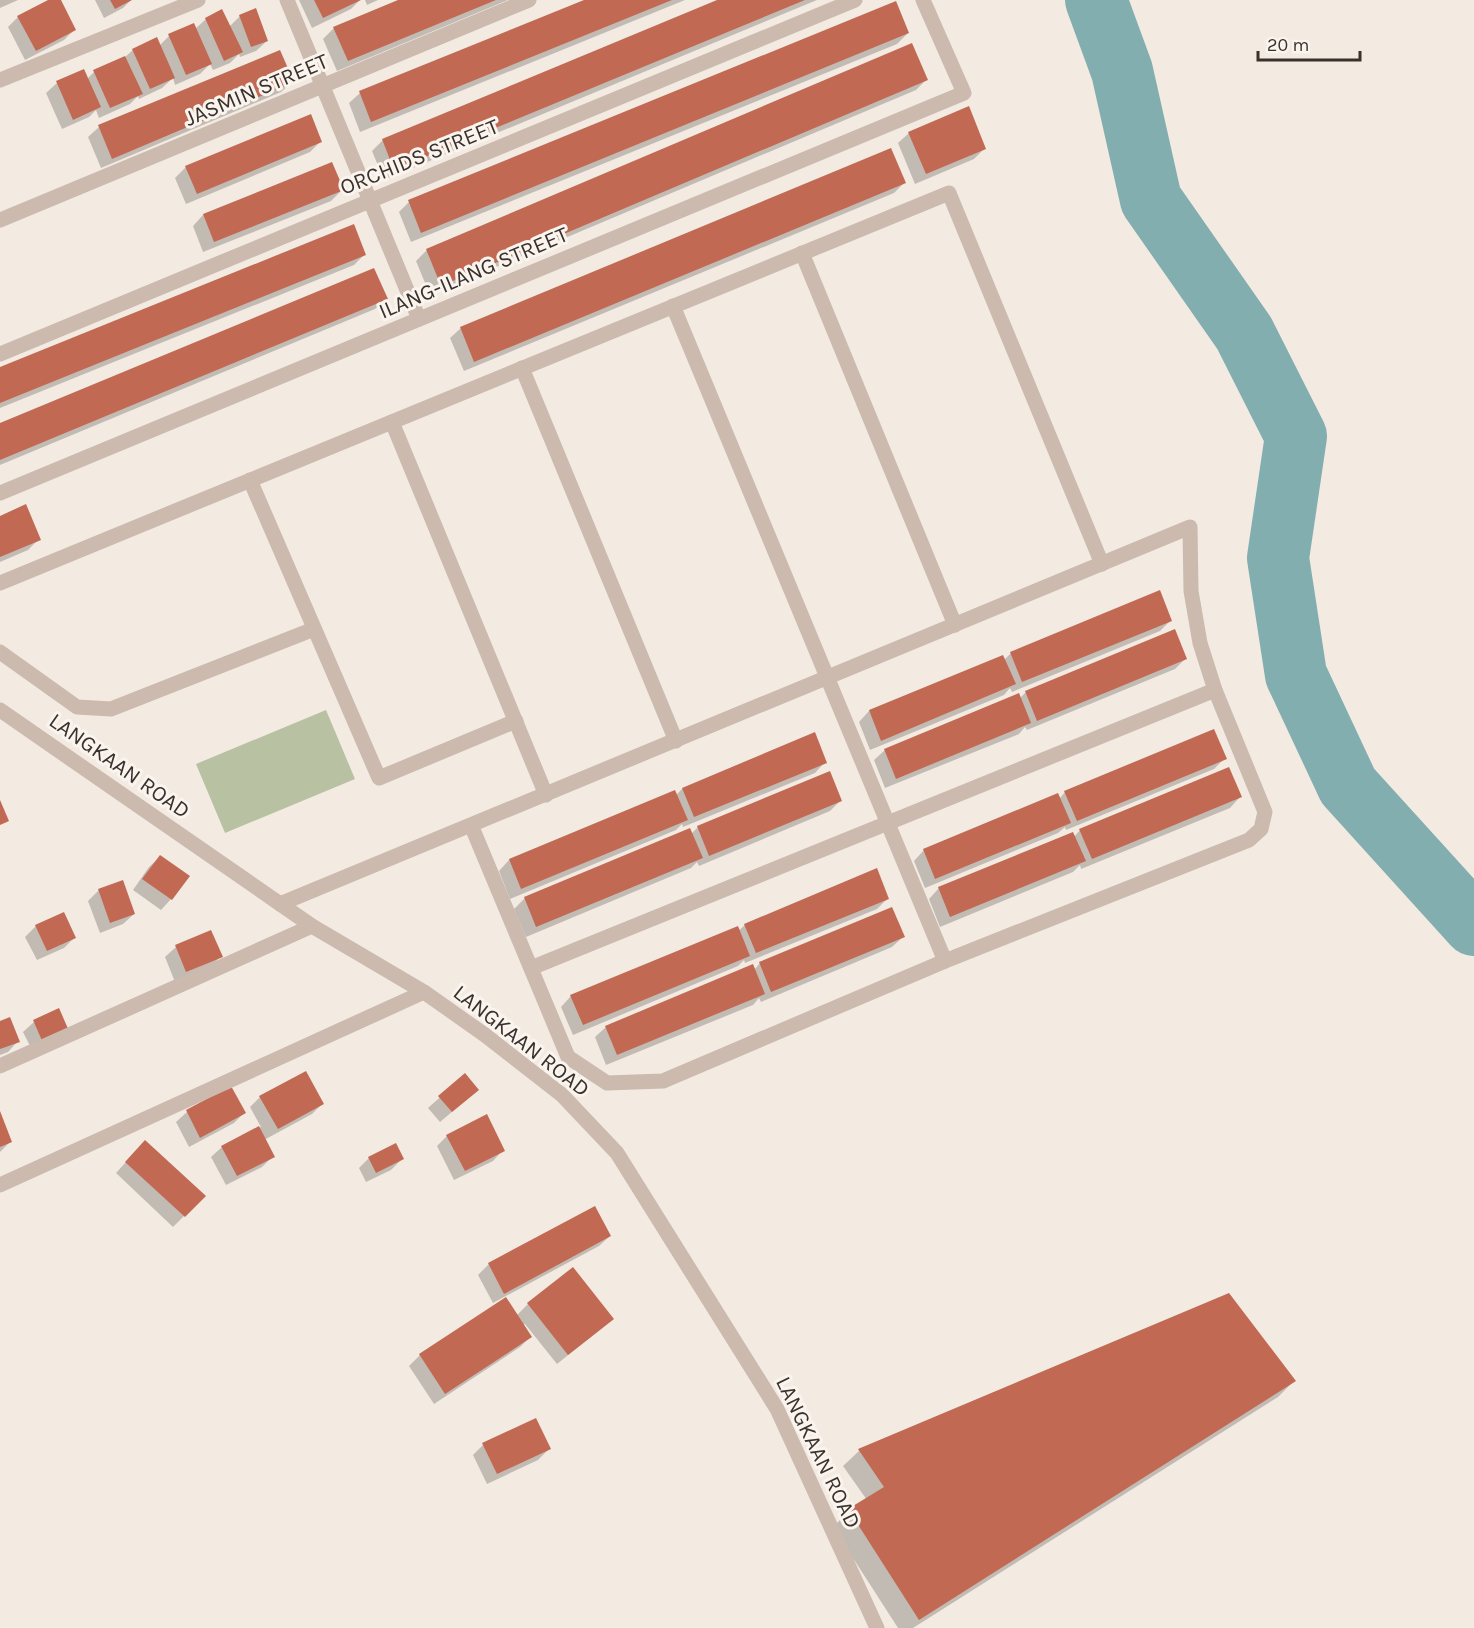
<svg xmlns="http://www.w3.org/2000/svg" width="1474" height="1628" viewBox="0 0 1474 1628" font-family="Karla,sans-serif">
	<rect width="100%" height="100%" fill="#f3eae2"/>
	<!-- green -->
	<polygon fill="#b8c2a2" points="326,710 355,779 225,833 196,764"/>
	<!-- shadow -->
	<g fill="#0003">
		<polygon points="0,0 18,0 0,8"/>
		<polygon points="51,0 59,0 74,30 64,40 25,60 8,27 18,17"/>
		<polygon points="95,0 131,0 123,8 104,18"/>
		<polygon points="299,0 360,0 351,9 312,28"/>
		<polygon points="365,0 378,0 367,5"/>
		<polygon points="402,0 508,0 337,71 323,39 334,28"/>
		<polygon points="589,0 685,0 360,132 349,103 360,93"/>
		<polygon points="721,0 817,0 384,180 372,151 383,140"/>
		<polygon points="240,16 267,41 256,51 240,57 239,54 230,63 213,70 210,64 200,74 175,85 173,78 162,88 139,99 138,96 130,104 99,118 96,110 89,117 62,129 46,93 57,83 87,79 94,72 125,57 133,50 159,46 169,36 195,29 206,19 229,27"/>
		<polygon points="908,33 897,44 411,242 399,212 409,202"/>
		<polygon points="926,80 916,90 430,295 416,261 427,250"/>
		<polygon points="292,82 281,92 101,168 88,137 99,127"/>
		<polygon points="909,133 984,149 974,159 915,184 898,143"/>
		<polygon points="320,142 310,152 186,204 175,178 186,167"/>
		<polygon points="332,164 342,190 331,201 203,252 193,226 203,215"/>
		<polygon points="904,183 894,193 464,371 450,338 461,328"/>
		<polygon points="365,254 354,265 0,408 0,369"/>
		<polygon points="386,299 375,309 0,465 0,425"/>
		<polygon points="0,517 39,539 28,550 0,562"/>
		<polygon points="1159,592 1171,620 1160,631 1012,692 1010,688 1004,695 870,750 859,722 869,711 1003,657 1004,660 1010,654"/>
		<polygon points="1186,658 1175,669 1027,730 1025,727 1019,734 885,788 874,760 885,750 1019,699 1026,692"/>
		<polygon points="1225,758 1214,769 1066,830 1065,827 1058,833 925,888 914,861 924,850 1059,799 1065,792"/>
		<polygon points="825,762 815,773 683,827 682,824 676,830 510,899 499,871 509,860 675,792 676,795 682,789"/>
		<polygon points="1240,797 1230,808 1081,869 1080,865 1073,872 940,927 929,899 939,888 1074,837 1080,830"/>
		<polygon points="840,801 830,811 699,866 697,862 691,868 526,937 514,909 525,898 691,834 698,827"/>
		<polygon points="160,857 171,899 161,910 133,890 149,867"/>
		<polygon points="99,890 134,914 123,924 100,933 88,901"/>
		<polygon points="888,898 877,909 745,963 744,960 738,966 573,1035 561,1007 571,996 738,931 745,925"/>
		<polygon points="36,926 74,938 64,948 37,960 25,937"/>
		<polygon points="210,932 221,956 210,967 175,982 165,957 176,947"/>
		<polygon points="903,937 892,947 761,1002 759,998 753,1005 606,1065 595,1037 606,1027 754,970 760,963"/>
		<polygon points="58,1010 68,1031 33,1052 23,1032 34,1022"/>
		<polygon points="0,1023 18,1041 8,1052 0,1055"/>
		<polygon points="465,1075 466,1100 440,1122 428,1108"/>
		<polygon points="231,1088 244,1113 234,1123 189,1147 176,1122 187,1112"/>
		<polygon points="260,1097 322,1104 312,1114 264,1140 273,1156 262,1167 226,1185 211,1157 222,1147 261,1127 250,1107"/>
		<polygon points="0,1115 11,1141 0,1152"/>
		<polygon points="447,1136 503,1150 493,1161 454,1180 437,1146"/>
		<polygon points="135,1152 204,1196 173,1227 116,1173"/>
		<polygon points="369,1158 402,1159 391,1170 366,1182 359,1168"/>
		<polygon points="595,1208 610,1236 599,1246 493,1303 478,1275 489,1264"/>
		<polygon points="572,1269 612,1319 601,1329 557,1364 525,1324 523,1325 530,1337 520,1347 434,1404 409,1366 420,1355 505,1299 516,1316 528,1304"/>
		<polygon points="1294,1381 1278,1397 913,1628 898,1628 833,1527 849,1511 867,1500 843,1466 859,1451"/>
		<polygon points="483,1445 549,1449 538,1460 487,1484 473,1455"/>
	</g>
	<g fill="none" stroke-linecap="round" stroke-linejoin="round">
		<!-- river -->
		<polyline stroke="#82aeaf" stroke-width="62" points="1096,0 1122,71 1151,200 1244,333 1296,436 1278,558 1296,675 1348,786 1474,925"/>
	</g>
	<!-- building -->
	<g fill="#c16952">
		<polygon points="48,0 61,0 76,30 36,51 17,16"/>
		<polygon points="110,0 132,0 115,9"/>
		<polygon points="314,0 361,0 323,18"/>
		<polygon points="398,0 496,0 348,61 333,27"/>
		<polygon points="584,0 672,0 371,122 359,91"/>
		<polygon points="717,0 805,0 394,170 382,139"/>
		<polygon points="896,1 909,33 421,233 408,200"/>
		<polygon points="256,8 268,41 251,47 239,15"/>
		<polygon points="222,9 243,52 224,61 205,18"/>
		<polygon points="194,23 212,64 186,75 168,34"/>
		<polygon points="157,37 175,78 150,89 132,49"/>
		<polygon points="912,43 928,80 441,286 426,249"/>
		<polygon points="280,50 294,82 112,159 98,125"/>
		<polygon points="125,56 143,94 110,108 93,70"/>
		<polygon points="84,69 101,107 73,120 56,81"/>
		<polygon points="969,106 986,149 926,174 908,132"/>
		<polygon points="311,114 322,142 197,194 185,166"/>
		<polygon points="891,148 906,183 474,362 460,327"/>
		<polygon points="332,162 344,190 214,242 203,214"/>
		<polygon points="354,224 366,255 0,403 0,367"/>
		<polygon points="374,268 388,299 0,460 0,423"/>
		<polygon points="26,504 41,540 0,557 0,516"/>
		<polygon points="1160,590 1172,621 1022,682 1010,652"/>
		<polygon points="1175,629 1187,659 1037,721 1025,691"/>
		<polygon points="1003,655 1016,684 881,741 869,710"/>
		<polygon points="1019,693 1031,723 896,779 884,749"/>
		<polygon points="1214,729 1227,759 1077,821 1064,791"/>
		<polygon points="815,732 827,763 694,817 682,788"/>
		<polygon points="1229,767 1242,797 1092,859 1079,829"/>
		<polygon points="830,771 842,801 709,856 697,826"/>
		<polygon points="675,790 688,820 521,889 509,859"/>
		<polygon points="1058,793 1071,823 935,879 923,849"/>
		<polygon points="0,800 9,821 0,825"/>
		<polygon points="690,828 703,858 536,927 524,897"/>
		<polygon points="1073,832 1086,861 950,917 938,887"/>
		<polygon points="160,855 190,876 172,900 142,879"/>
		<polygon points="877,868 889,899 756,953 744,924"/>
		<polygon points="123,880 135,914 110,923 98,889"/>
		<polygon points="892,907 905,937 771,992 759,962"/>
		<polygon points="64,912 76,938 47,951 35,925"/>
		<polygon points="738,926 750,956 583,1025 570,995"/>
		<polygon points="211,930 223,957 186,972 175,945"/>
		<polygon points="753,964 765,994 617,1055 605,1026"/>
		<polygon points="59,1008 69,1031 43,1043 33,1020"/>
		<polygon points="10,1017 20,1042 0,1049 0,1021"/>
		<polygon points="306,1071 324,1104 278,1129 259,1096"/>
		<polygon points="465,1073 479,1090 452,1112 438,1096"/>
		<polygon points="231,1086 246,1113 200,1138 186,1110"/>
		<polygon points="0,1111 12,1142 0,1147"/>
		<polygon points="487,1114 505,1151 465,1171 446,1135"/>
		<polygon points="259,1126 275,1157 237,1176 221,1146"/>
		<polygon points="145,1140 206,1196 185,1217 125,1162"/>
		<polygon points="396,1143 404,1159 376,1173 368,1157"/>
		<polygon points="595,1206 611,1236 504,1294 488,1263"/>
		<polygon points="573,1267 614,1319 568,1355 527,1303"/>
		<polygon points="1229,1293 1296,1381 919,1620 848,1509 884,1487 858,1449"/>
		<polygon points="506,1297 532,1337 445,1394 419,1354"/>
		<polygon points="536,1418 551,1449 497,1474 482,1443"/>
	</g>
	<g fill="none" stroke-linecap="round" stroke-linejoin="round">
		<!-- minor -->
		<g stroke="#cbbaad" stroke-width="15">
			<polyline points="287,0 419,319"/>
			<polyline points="0,80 198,0"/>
			<polyline points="0,220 529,0"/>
			<polyline points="802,253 955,625"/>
			<polyline points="673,306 945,961"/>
			<polyline points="0,354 855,0"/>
			<polyline points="522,368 676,741"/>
			<polyline points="392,422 546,795"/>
			<polyline points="250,480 379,778 516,721"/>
			<polyline points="0,493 964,93 923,0"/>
			<polyline points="0,583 949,193 1102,564"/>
			<polyline points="0,652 77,707 111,709 314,629"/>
			<polyline points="280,904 1190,527 1191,591 1200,643 1215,690 1265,812 1261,829 1249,840 945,961 663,1081 607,1083 568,1057 471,825"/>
			<polyline points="531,968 1215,690"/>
			<polyline points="0,1066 312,926"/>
			<polyline points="0,1185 424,992"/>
		</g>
		<!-- tertiary -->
		<polyline stroke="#cbbaad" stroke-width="15" points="0,710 312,926 424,992 485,1035 562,1095 617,1153 777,1409 877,1628"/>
	</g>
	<g text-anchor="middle" stroke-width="6" stroke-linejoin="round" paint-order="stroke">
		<!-- street labels -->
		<g font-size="22" fill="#3a302c" stroke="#faf4ee">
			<text transform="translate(256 89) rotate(-23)" y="8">JASMIN STREET</text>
			<text transform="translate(419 156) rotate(-22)" y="8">ORCHIDS STREET</text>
			<text transform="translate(473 272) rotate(-23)" y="8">ILANG-ILANG STREET</text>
			<text transform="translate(120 765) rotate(35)" y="8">LANGKAAN ROAD</text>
			<text transform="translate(522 1040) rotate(38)" y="8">LANGKAAN ROAD</text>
			<text transform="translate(819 1452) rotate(64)" y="8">LANGKAAN ROAD</text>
		</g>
	</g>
	<!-- scale -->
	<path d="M1258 51v9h102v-9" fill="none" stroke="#3a302c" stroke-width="3"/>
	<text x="1267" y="51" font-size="18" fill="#3a302c" stroke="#faf4ee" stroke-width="4.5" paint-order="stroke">20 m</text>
</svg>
